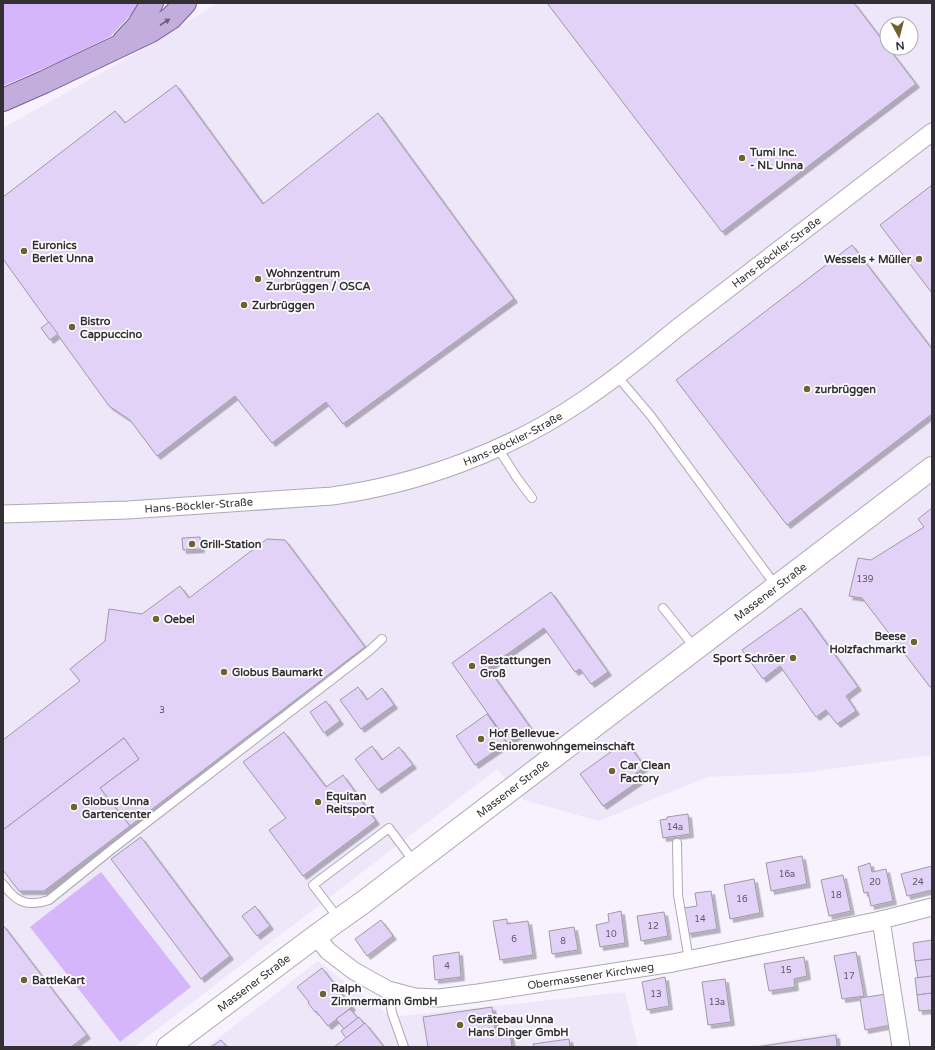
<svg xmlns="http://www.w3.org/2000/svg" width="935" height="1050" viewBox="0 0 935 1050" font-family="'Varela Round',sans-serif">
	<defs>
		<filter id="shadow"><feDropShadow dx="3.5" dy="3.5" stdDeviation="0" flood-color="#0004"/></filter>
	</defs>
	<rect width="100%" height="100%" fill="#f7f2fe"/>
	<!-- built -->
	<g fill="#eee6f9" fill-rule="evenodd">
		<path d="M218,3H932V755L802,773L708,777L599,821L524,800L497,769L134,1047H3V128L114,66ZM887,24H911V48H887Z"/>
		<polygon points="318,961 391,1017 625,992 638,1047 207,1047"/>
		<polygon points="838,1032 840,1047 743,1047"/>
	</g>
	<!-- green -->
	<g fill="#d5b6fb">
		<polygon points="3,3 140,3 138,7 111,36 63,60 3,86"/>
		<polygon points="101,872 191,987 120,1042 30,927"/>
	</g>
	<!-- building -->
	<g fill="#e2d2f7" stroke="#9f9aa5" filter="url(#shadow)">
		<polygon points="547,3 854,3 916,84 722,232"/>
		<polygon points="176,85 263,204 378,113 514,299 343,424 326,402 272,443 235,396 157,456 130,420 109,406 3,259 3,197 115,111 125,123"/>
		<polygon points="932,185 932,293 880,225"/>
		<polygon points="852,245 932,349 932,414 787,525 676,380"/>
		<polygon points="49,322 58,334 50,340 41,328"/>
		<polygon points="932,508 932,686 930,687 862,598 849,596 858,558 871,560 924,527 918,519"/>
		<polygon points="200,537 201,549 183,550 182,538"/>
		<polygon points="267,539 285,540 365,647 130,826 100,788 139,759 124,738 3,830 3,740 80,681 70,669 105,641 109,609 142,614 180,586 189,598"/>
		<polygon points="551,592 608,672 591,684 580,669 575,672 544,628 488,668 530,727 507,743 498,728 452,663"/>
		<polygon points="801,608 858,687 846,696 856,711 837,724 826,710 816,717 780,666 763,679 742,650"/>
		<polygon points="358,687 367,700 382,688 394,705 361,729 340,700"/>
		<polygon points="326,701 340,721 324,733 310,712"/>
		<polygon points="487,714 507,743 475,765 456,736"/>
		<polygon points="284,732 326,787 343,775 376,821 303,876 269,830 286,818 243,762"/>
		<polygon points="124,738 139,759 100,788 130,826 44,891 19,891 3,870 3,830"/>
		<polygon points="626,741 645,767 635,774 639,781 603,806 580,774"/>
		<polygon points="372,746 382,760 399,747 413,765 378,790 355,759"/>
		<polygon points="688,814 690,834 663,838 660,820 667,819 667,817"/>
		<polygon points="141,837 230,956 201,979 111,859"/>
		<polygon points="802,856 807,884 771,891 766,863"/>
		<polygon points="870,863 872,872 886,869 893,901 871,906 868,892 864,893 858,867"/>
		<polygon points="932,866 932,890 907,896 901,874"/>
		<polygon points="843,875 851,911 829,916 821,880"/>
		<polygon points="754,879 760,913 730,919 724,885"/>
		<polygon points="711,891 717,929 688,934 684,908 697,906 695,893"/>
		<polygon points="255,906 270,926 257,936 242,916"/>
		<polygon points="621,911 625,943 600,947 596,925 609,922 608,914"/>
		<polygon points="664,912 668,936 641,941 637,916"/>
		<polygon points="507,919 507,924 528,921 533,955 500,960 493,921"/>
		<polygon points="381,920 393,936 367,956 355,939"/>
		<polygon points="3,925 87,1035 71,1047 3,1047"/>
		<polygon points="574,927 578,950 552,954 549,931"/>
		<polygon points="932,940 932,959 915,961 913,943"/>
		<polygon points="459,952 461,977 435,980 433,956"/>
		<polygon points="856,952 864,996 842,999 834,956"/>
		<polygon points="804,957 807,976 794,979 795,987 769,991 764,964"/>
		<polygon points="932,959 932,976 918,978 915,961"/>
		<polygon points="322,968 352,1007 328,1026 316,1011 315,1012 308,1003 309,1002 297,987"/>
		<polygon points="932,976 932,993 917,995 915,978"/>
		<polygon points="665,977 669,1006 647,1010 642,982"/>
		<polygon points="725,979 731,1022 708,1025 702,982"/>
		<polygon points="932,993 932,1010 919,1011 917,995"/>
		<polygon points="886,994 891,1025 865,1030 860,998"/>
		<polygon points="492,1007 496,1036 510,1034 512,1047 428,1047 423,1017"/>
		<polygon points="350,1009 358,1018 344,1029 336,1019"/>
		<polygon points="359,1017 364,1024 346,1038 341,1031"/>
		<polygon points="365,1023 384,1047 334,1047 346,1038"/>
		<polygon points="836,1035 837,1047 756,1047"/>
		<polygon points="569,1039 570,1047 534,1047 533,1044"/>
		<polygon points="221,1040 227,1047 211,1047"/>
	</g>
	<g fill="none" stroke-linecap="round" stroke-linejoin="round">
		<defs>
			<g id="service">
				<polyline points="617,376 651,416 776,586"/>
				<polyline points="498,448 517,478 532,498"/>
				<polyline points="663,608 695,648"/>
				<polyline points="677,843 678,895 689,960"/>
				<path d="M3,884C17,903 27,907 49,900L111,850L369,651L382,639"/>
				<polyline points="339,919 313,885 389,828 414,862"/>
				<polyline points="388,990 392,1013 404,1047"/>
			</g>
			<g id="minor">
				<path id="s1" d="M3,514L128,510L332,496C419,484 509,451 582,401C615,379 646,354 676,329L932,132"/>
				<polyline points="881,920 901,1047"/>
				<path id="s2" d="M316,936L328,951L354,971L388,990L415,997L439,998L478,993L673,963L881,920L932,907"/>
			</g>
			<g id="secondary">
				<path id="s3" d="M168,1047L316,936L365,901L932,468"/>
			</g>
			<g id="primary">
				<polyline points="124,41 138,26 152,3"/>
				<polyline points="3,100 44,82 151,31 171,18 185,3"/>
			</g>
		</defs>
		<!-- service casing -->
		<use href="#service" stroke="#ada9b4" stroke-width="10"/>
		<!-- minor casing -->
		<use href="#minor" stroke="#ada9b4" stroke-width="19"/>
		<!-- secondary casing -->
		<use href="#secondary" stroke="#ada9b4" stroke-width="24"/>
		<!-- primary casing -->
		<use href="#primary" stroke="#765e93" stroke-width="24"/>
		<!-- service -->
		<use href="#service" stroke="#fff" stroke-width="8"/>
		<!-- minor -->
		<use href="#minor" stroke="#fff" stroke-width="17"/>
		<!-- secondary -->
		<use href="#secondary" stroke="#fff" stroke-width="22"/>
		<!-- primary -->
		<use href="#primary" stroke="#c3addc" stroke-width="22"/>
	</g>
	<!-- one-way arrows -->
	<defs><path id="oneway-solid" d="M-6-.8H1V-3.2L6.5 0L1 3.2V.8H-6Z"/></defs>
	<use fill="#6c6278" href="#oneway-solid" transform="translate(165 22) rotate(-33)"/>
	<!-- markers -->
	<g fill="#6f622f" stroke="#fff" stroke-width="1.5">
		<circle cx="742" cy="158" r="4"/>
		<circle cx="24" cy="251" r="4"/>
		<circle cx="919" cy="259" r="4"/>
		<circle cx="258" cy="279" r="4"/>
		<circle cx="244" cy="305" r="4"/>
		<circle cx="72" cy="327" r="4"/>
		<circle cx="807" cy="389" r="4"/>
		<circle cx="192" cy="544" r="4"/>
		<circle cx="156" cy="619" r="4"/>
		<circle cx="914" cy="642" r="4"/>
		<circle cx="793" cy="658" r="4"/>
		<circle cx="472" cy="666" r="4"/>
		<circle cx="224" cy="672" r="4"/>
		<circle cx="481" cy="739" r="4"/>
		<circle cx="612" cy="771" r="4"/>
		<circle cx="318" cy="802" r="4"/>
		<circle cx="74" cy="807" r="4"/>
		<circle cx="24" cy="980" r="4"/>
		<circle cx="323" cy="994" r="4"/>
		<circle cx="460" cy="1025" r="4"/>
	</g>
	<g text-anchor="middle" stroke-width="3.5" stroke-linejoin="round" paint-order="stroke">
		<!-- number labels -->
		<g font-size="9" fill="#5e5866">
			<text x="865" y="582">139</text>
			<text x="162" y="713">3</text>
			<text x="675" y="830">14a</text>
			<text x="787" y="877">16a</text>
			<text x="875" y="885">20</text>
			<text x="918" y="885">24</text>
			<text x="836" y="898">18</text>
			<text x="742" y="902">16</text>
			<text x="700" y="922">14</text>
			<text x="653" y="929">12</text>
			<text x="611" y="937">10</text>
			<text x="514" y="942">6</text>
			<text x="563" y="944">8</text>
			<text x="447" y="969">4</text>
			<text x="786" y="973">15</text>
			<text x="849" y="979">17</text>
			<text x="656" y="997">13</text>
			<text x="717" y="1005">13a</text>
		</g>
		<!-- poi labels -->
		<g font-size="11" font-weight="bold" fill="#323035" stroke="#fff" text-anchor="start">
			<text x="750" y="156">Tumi Inc.<tspan x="750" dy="13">- NL Unna</tspan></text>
			<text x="32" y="249">Euronics<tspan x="32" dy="13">Berlet Unna</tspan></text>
			<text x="911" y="263" text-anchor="end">Wessels + Müller</text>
			<text x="266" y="277">Wohnzentrum<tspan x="266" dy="13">Zurbrüggen / OSCA</tspan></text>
			<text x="252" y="309">Zurbrüggen</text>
			<text x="80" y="325">Bistro<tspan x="80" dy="13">Cappuccino</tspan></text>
			<text x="815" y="393">zurbrüggen</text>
			<text x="200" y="548">Grill-Station</text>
			<text x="164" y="623">Oebel</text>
			<text x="906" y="640" text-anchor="end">Beese<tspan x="906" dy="13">Holzfachmarkt</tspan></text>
			<text x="785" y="662" text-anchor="end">Sport Schröer</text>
			<text x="480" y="664">Bestattungen<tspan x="480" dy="13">Groß</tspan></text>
			<text x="232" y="676">Globus Baumarkt</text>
			<text x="489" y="737">Hof Bellevue-<tspan x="489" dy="13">Seniorenwohngemeinschaft</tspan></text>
			<text x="620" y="769">Car Clean<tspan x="620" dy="13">Factory</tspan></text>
			<text x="326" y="800">Equitan<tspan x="326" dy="13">Reitsport</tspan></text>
			<text x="82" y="805">Globus Unna<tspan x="82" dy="13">Gartencenter</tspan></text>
			<text x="32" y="984">BattleKart</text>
			<text x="331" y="992">Ralph<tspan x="331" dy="13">Zimmermann GmbH</tspan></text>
			<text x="468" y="1023">Gerätebau Unna<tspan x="468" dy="13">Hans Dinger GmbH</tspan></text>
		</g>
		<!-- street labels -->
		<g font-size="11" fill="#323035" stroke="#fff">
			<text dy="4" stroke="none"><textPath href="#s1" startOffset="844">Hans-Böckler-Straße</textPath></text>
			<text dy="4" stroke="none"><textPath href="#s1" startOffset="520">Hans-Böckler-Straße</textPath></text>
			<text dy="4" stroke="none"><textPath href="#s1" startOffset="196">Hans-Böckler-Straße</textPath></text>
			<text dy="4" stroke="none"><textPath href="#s3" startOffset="755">Massener Straße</textPath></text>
			<text dy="4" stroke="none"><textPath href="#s3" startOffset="431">Massener Straße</textPath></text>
			<text dy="4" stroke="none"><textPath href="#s2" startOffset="296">Obermassener Kirchweg</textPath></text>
			<text dy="4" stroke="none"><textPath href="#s3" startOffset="107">Massener Straße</textPath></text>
		</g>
	</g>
	<!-- border -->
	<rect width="935" height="1050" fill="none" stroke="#323035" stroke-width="8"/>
	<!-- north arrow -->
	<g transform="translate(899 36) rotate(173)"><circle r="19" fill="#ffffff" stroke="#adacae"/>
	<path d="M0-3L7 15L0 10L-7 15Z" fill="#6f622f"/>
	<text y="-6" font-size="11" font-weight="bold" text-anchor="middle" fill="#323035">N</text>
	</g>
</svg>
